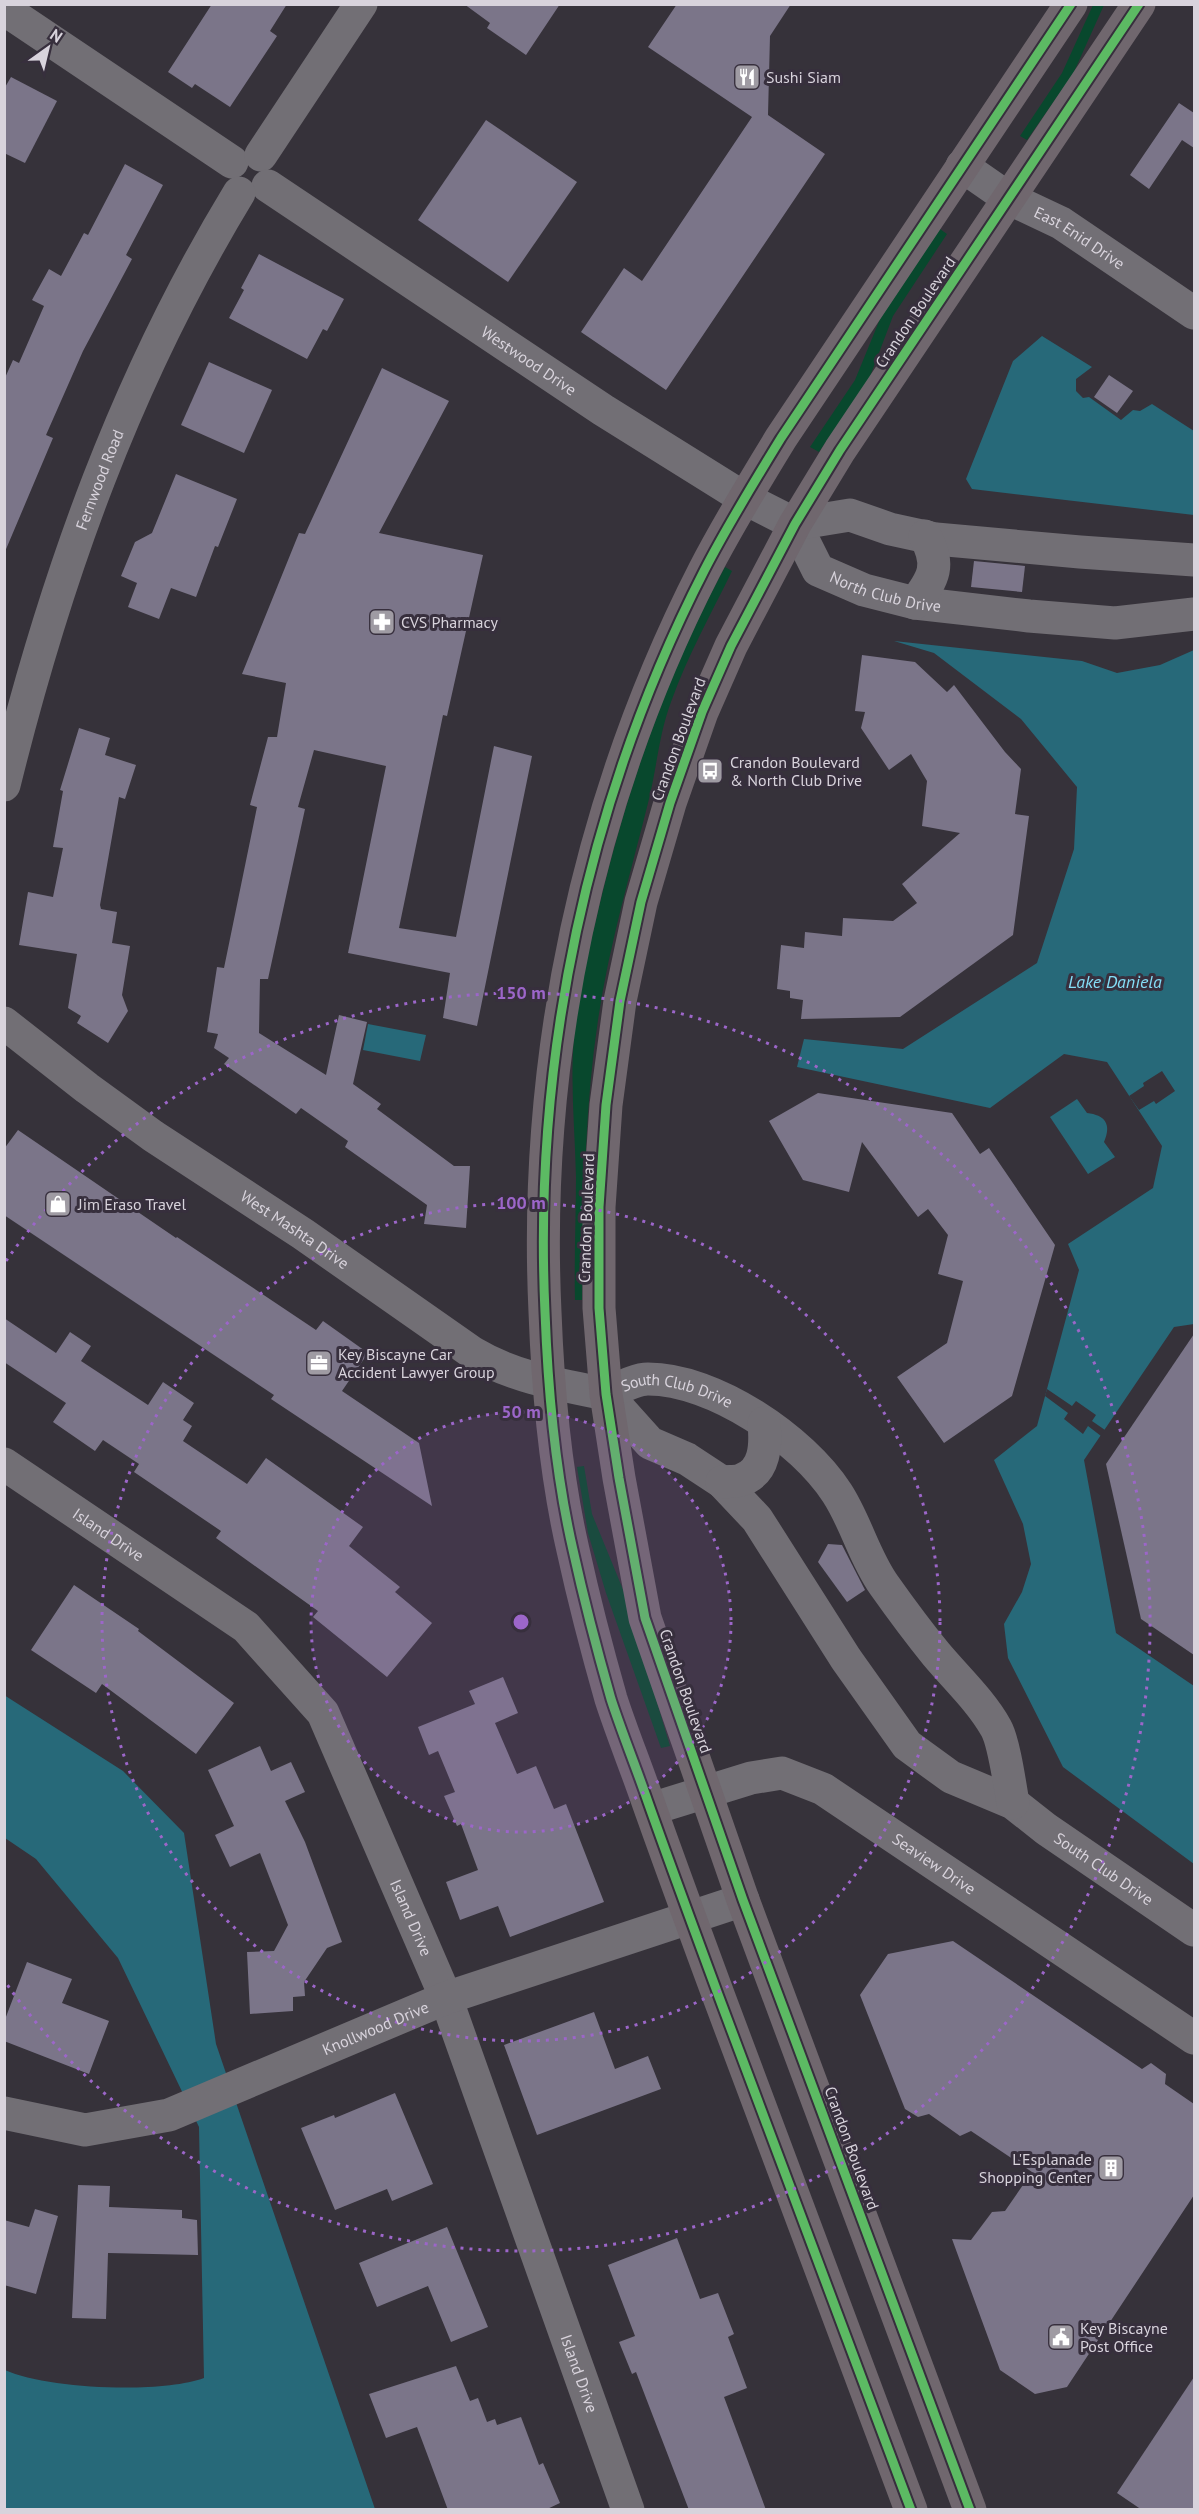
<svg xmlns="http://www.w3.org/2000/svg" width="1199" height="2514" viewBox="0 0 1199 2514" font-family="'PT Sans',sans-serif">
	<rect width="100%" height="100%" fill="#36323a"/>
	<!-- green -->
	<g fill="#08482d">
		<polygon points="1093,5 1104,5 1073,74 1027,140 1020,136 1062,73"/>
		<polygon points="940,229 947,234 893,316 869,379 819,452 810,447 855,380 880,319"/>
		<path d="M725,567L732,571C711,614 687,657 671,702C659,734 657,766 649,799C631,872 609,945 598,1020C584,1112 584,1207 582,1300H575C574,1259 576,1218 576,1177C575,1130 570,1084 574,1037C577,998 587,958 596,920C624,798 665,678 725,567Z"/>
		<polygon points="584,1466 592,1514 624,1592 670,1746 661,1748 606,1593 588,1533 577,1467"/>
	</g>
	<!-- water -->
	<g fill="#276979">
		<polygon points="1042,336 1092,367 1076,379 1076,391 1083,398 1089,397 1121,420 1133,410 1140,411 1152,404 1194,431 1194,515 972,489 966,479 1013,361"/>
		<polygon points="894,641 1082,661 1117,673 1160,665 1194,650 1194,1324 1174,1327 1084,1460 1116,1633 1194,1686 1194,1864 1063,1767 1008,1658 1004,1624 1022,1592 1031,1564 1023,1524 994,1460 1037,1426 1079,1270 1068,1244 1153,1188 1162,1146 1107,1062 1064,1054 990,1108 797,1067 804,1039 903,1049 1037,963 1074,849 1077,787 1021,719 934,653"/>
		<polygon points="368,1024 426,1035 420,1061 363,1050"/>
		<path d="M1077,1099L1087,1113C1105,1115 1112,1124 1104,1142L1115,1157L1088,1174L1050,1117Z"/>
		<path d="M4,1695L123,1771L184,1833L216,2044L375,2509H5V2370C46,2389 161,2394 204,2378L199,2127L118,1958L36,1859L5,1838Z"/>
	</g>
	<!-- pier -->
	<g fill="#36323a">
		<polygon points="1162,1071 1175,1091 1156,1104 1154,1101 1139,1110 1129,1096 1144,1086 1143,1083"/>
		<polygon points="1047,1389 1072,1406 1076,1401 1096,1415 1092,1421 1105,1430 1101,1436 1088,1426 1083,1434 1064,1419 1068,1413 1045,1396"/>
	</g>
	<!-- building -->
	<g fill="#7b7589">
		<polygon points="212,4 287,4 270,31 277,36 230,107 195,84 192,88 168,72"/>
		<polygon points="464,4 560,4 526,55 487,28 490,23"/>
		<polygon points="677,4 791,4 770,36 768,115 825,154 666,390 581,332 624,268 642,281 752,117 648,47"/>
		<polygon points="11,77 57,101 25,163 4,153 4,89"/>
		<polygon points="1179,103 1194,113 1194,148 1182,140 1149,189 1130,175"/>
		<polygon points="486,120 577,182 508,282 418,220"/>
		<polygon points="125,164 163,185 126,255 132,259 83,351 46,435 53,438 4,554 4,380 13,360 19,363 44,306 32,300 49,269 61,276 84,233 88,235"/>
		<polygon points="259,254 344,299 327,331 323,329 307,359 229,318 244,290 241,288"/>
		<polygon points="209,362 272,390 244,453 181,425"/>
		<polygon points="382,368 449,401 379,533 483,555 447,716 443,715 399,928 456,937 494,746 532,756 477,1026 443,1018 450,973 348,953 386,766 314,750 298,807 305,809 268,979 260,979 259,1033 326,1075 339,1015 367,1022 353,1084 381,1104 377,1109 454,1166 470,1166 466,1228 424,1224 427,1205 345,1147 348,1141 301,1108 296,1114 224,1064 229,1058 214,1048 218,1034 207,1032 217,967 224,968 257,807 250,805 268,737 277,737 286,683 242,674 299,533 305,534"/>
		<polygon points="1109,375 1133,391 1117,413 1094,397"/>
		<polygon points="176,474 237,499 218,547 215,546 196,597 171,588 159,619 128,607 137,583 121,576 135,542 152,533"/>
		<polygon points="974,561 1025,566 1022,592 971,587"/>
		<polygon points="862,655 915,662 947,692 954,685 1005,752 1021,769 1015,814 1029,816 1013,935 900,1017 801,1019 803,1000 790,998 790,991 777,989 781,945 804,948 805,932 842,936 843,918 893,921 917,903 902,884 960,833 922,826 927,781 911,754 889,770 861,728 865,712 855,711"/>
		<polygon points="79,728 110,738 105,755 136,765 125,799 119,797 100,905 101,909 117,912 112,943 130,946 122,995 128,1011 108,1043 77,1023 81,1016 68,1008 77,954 19,945 28,892 53,897 63,848 53,847 63,791 60,790"/>
		<polygon points="818,1093 952,1113 980,1154 989,1148 1055,1245 1012,1396 944,1443 897,1377 947,1343 963,1281 938,1274 948,1235 928,1209 918,1217 862,1142 849,1192 803,1180 769,1121"/>
		<polygon points="18,1130 176,1238 177,1237 316,1330 323,1321 368,1353 342,1391 419,1443 432,1506 271,1399 274,1395 4,1215 4,1149"/>
		<polygon points="4,1318 56,1353 70,1332 91,1346 81,1361 148,1405 163,1382 194,1403 183,1420 192,1426 183,1441 247,1484 266,1458 363,1527 349,1546 400,1587 395,1592 432,1623 387,1677 313,1617 318,1611 216,1538 221,1531 134,1472 139,1464 103,1440 95,1451 53,1422 66,1403 4,1362"/>
		<polygon points="1194,1334 1194,1655 1141,1619 1106,1464"/>
		<polygon points="828,1544 842,1545 865,1590 847,1602 818,1562"/>
		<polygon points="74,1585 139,1629 138,1631 234,1703 196,1754 102,1684 96,1693 31,1650"/>
		<polygon points="503,1677 518,1713 495,1723 517,1774 536,1766 554,1809 566,1804 604,1902 510,1937 498,1906 460,1920 446,1882 478,1870 461,1824 457,1826 444,1796 455,1792 438,1751 429,1755 418,1727 475,1704 469,1691"/>
		<polygon points="260,1746 271,1771 291,1762 305,1792 285,1801 305,1842 342,1942 327,1948 304,1982 305,1996 293,1997 293,2011 250,2014 247,1952 274,1951 288,1925 260,1853 230,1867 215,1835 234,1826 208,1770"/>
		<polygon points="953,1941 1142,2069 1151,2063 1166,2074 1165,2084 1194,2104 1194,2195 1067,2387 1035,2394 1000,2370 952,2239 971,2240 992,2212 1005,2211 1032,2172 971,2131 960,2136 929,2114 918,2117 905,2109 860,1995 888,1954"/>
		<polygon points="27,1962 72,1979 62,2003 109,2021 89,2074 4,2041 4,2022"/>
		<polygon points="594,2012 615,2069 648,2056 661,2089 537,2135 504,2045"/>
		<polygon points="395,2093 433,2184 392,2201 387,2189 335,2210 301,2128 334,2115 335,2118"/>
		<polygon points="78,2185 110,2186 109,2207 182,2210 182,2218 197,2220 198,2255 108,2253 106,2319 72,2318"/>
		<polygon points="35,2209 58,2216 36,2294 4,2285 4,2220 29,2227"/>
		<polygon points="447,2227 488,2327 451,2342 428,2286 377,2307 359,2263"/>
		<polygon points="677,2238 700,2299 718,2293 734,2334 728,2337 747,2388 724,2397 766,2510 689,2510 636,2372 632,2374 619,2342 635,2336 608,2265"/>
		<polygon points="456,2366 470,2401 478,2398 487,2422 495,2419 497,2425 521,2417 539,2465 543,2463 560,2503 545,2510 448,2510 417,2427 386,2438 369,2394"/>
		<polygon points="1194,2377 1194,2510 1142,2510 1117,2493"/>
	</g>
	<g fill="none" stroke-linecap="round" stroke-linejoin="round">
		<!-- minor -->
		<g stroke="#726f75" stroke-width="33">
			<polyline points="4,9 232,162"/>
			<polyline points="261,155 361,4"/>
			<path id="s1" d="M962,166L1008,198L1061,223L1194,313"/>
			<path id="s2" d="M268,186L603,410L744,498L795,524"/>
			<path id="s3" d="M795,524L818,570L864,590L915,603L1029,616L1115,623L1194,614"/>
			<polyline points="795,524 850,515 890,529 936,539 1080,552 1194,560"/>
			<path d="M915,603C934,578 941,565 925,536"/>
			<path id="s4" d="M4,785C56,575 126,379 239,193"/>
			<path id="s5" d="M4,1023L87,1088L153,1136L303,1234L473,1353C513,1377 560,1385 606,1394"/>
			<path id="s6" d="M606,1394L650,1443L687,1459L722,1482L757,1519L846,1659L907,1745L951,1777L1013,1803L1046,1829L1194,1930"/>
			<path id="s7" d="M606,1394C618,1389 635,1379 648,1379C714,1379 802,1439 837,1493C856,1522 864,1557 884,1585C901,1609 918,1632 936,1654C956,1678 981,1701 996,1728C1004,1742 1010,1786 1013,1803"/>
			<path id="s8" d="M4,1464L246,1627L323,1713L446,1998L628,2510"/>
			<path d="M722,1482C728,1481 736,1482 741,1480C766,1472 766,1444 764,1423"/>
			<path id="s9" d="M651,1809L751,1778L782,1773L823,1789L1194,2038"/>
			<path id="s10" d="M4,2113L85,2130L169,2115L446,1998L743,1900"/>
		</g>
		<!-- major -->
		<g stroke="#70676e" stroke-width="33">
			<path d="M911,2510C847,2338 783,2168 719,1997C695,1932 671,1867 648,1802C636,1767 622,1733 611,1699C597,1650 584,1600 573,1550C555,1472 548,1392 545,1312C533,1057 588,798 704,571C727,526 754,482 781,438L1071,4"/>
			<polyline points="970,2510 743,1900 645,1618 619,1478 606,1394 599,1308 599,1207 606,1105 620,1001 641,902 670,803 702,712 731,646 795,524 840,450 1139,4"/>
		</g>
		<defs>
			<g id="cycleway">
				<path d="M911,2510C847,2338 783,2168 719,1997C695,1932 671,1867 648,1802C636,1767 622,1733 611,1699C597,1650 584,1600 573,1550C555,1472 548,1392 545,1312C533,1057 588,798 704,571C727,526 754,482 781,438L1071,4"/>
				<polyline points="970,2510 743,1900 645,1618 619,1478 606,1394 599,1308 599,1207 606,1105 620,1001 641,902 670,803 702,712 731,646 795,524 840,450 1139,4"/>
			</g>
		</defs>
		<!-- cycleway casing -->
		<use href="#cycleway" stroke="#372f3d" stroke-width="13"/>
		<!-- cycleway -->
		<use href="#cycleway" stroke="#5cba63" stroke-width="9"/>
	</g>
	<!-- distance rings -->
	<circle cx="521" cy="1622" r="210" fill="#9c66c9" fill-opacity=".12"/>
	<g fill="none" stroke="#9c66c9" stroke-width="3" stroke-dasharray="3 6">
		<circle cx="521" cy="1622" r="210"/>
		<circle cx="521" cy="1622" r="419"/>
		<path d="M6 1261A629 629 0 1 1 6 1983"/>
	</g>
	<!-- icons -->
	<defs>
		<symbol id="restaurant-square" viewBox="-11 -11 22 22"><rect x="-9" y="-9" width="18" height="18" rx="4" fill="#9f9ba3" stroke="#372f3d"/><path d="M-5-6h1v4h1v-4h1v4h1v-4h1v5L-1.5 .5V6h-2V.5L-5-1ZM5-6V6H3V1.5H1.5Q1.5-4 5-6Z" fill="#fff"/></symbol>
		<symbol id="pharmacy-square" viewBox="-11 -11 22 22"><rect x="-9" y="-9" width="18" height="18" rx="4" fill="#9f9ba3" stroke="#372f3d"/><path d="M-2-6h4v4h4v4h-4v4h-4v-4h-4v-4h4Z" fill="#fff"/></symbol>
		<symbol id="bus-square" viewBox="-11 -11 22 22"><rect x="-9" y="-9" width="18" height="18" rx="4" fill="#9f9ba3" stroke="#372f3d"/><path d="M-5-6H5V4H4V6H2V4H-2V6H-4V4H-5ZM-3.5-4V0h7V-4ZM-3.5 1.2v1.5H-2V1.2ZM2 1.2v1.5H3.5V1.2Z" fill="#fff"/></symbol>
		<symbol id="shop-square" viewBox="-11 -11 22 22"><rect x="-9" y="-9" width="18" height="18" rx="4" fill="#9f9ba3" stroke="#372f3d"/><path d="M-5-2.5h2.3a2.7 3.5 0 0 1 5.4 0H5L5.5 6h-11ZM-1.5-2.5h3a1.5 2.3 0 0 0-3 0Z" fill="#fff"/></symbol>
		<symbol id="office-square" viewBox="-11 -11 22 22"><rect x="-9" y="-9" width="18" height="18" rx="4" fill="#9f9ba3" stroke="#372f3d"/><path d="M-6-3h4V-5.5h4V-3h4V5H-6ZM-1-4.5V-3h2v-1.5ZM-6 0V1H6V0Z" fill="#fff"/></symbol>
		<symbol id="building-square" viewBox="-11 -11 22 22"><rect x="-9" y="-9" width="18" height="18" rx="4" fill="#9f9ba3" stroke="#372f3d"/><path d="M-4-6H4V6H1V3H-1V6H-4ZM-2.5-4.3h1.7v1.8h-1.7ZM.8-4.3h1.7v1.8H.8ZM-2.5-1h1.7V.8h-1.7ZM.8-1h1.7V.8H.8Z" fill="#fff"/></symbol>
		<symbol id="civic-square" viewBox="-11 -11 22 22"><rect x="-9" y="-9" width="18" height="18" rx="4" fill="#9f9ba3" stroke="#372f3d"/><path d="M-.6-6.5H3V-4.5H.6V-3L4-1V1h2V6H-6V1h2V-1L-.6-3ZM-1.2 2.5V6h2.4V2.5Z" fill="#fff"/></symbol>
	</defs>
	<g fill-rule="evenodd">
		<use href="#restaurant-square" x="732" y="62" width="30" height="30"/>
		<use href="#pharmacy-square" x="367" y="607" width="30" height="30"/>
		<use href="#bus-square" x="695" y="756" width="30" height="30"/>
		<use href="#shop-square" x="43" y="1189" width="30" height="30"/>
		<use href="#office-square" x="304" y="1348" width="30" height="30"/>
		<use href="#building-square" x="1096" y="2153" width="30" height="30"/>
		<use href="#civic-square" x="1046" y="2322" width="30" height="30"/>
	</g>
	<g text-anchor="middle" stroke-width="6" stroke-linejoin="round" paint-order="stroke">
		<!-- poi labels -->
		<g font-size="16" fill="#d8d3dc" stroke="#372f3d" text-anchor="start">
			<text x="766" y="83">Sushi Siam</text>
			<text x="401" y="628">CVS Pharmacy</text>
			<text x="730" y="768">Crandon Boulevard<tspan x="730" dy="18">&amp; North Club Drive</tspan></text>
			<text x="78" y="1210">Jim Eraso Travel</text>
			<text x="338" y="1360">Key Biscayne Car<tspan x="338" dy="18">Accident Lawyer Group</tspan></text>
			<text x="1092" y="2165" text-anchor="end">L'Esplanade<tspan x="1092" dy="18">Shopping Center</tspan></text>
			<text x="1080" y="2334">Key Biscayne<tspan x="1080" dy="18">Post Office</tspan></text>
		</g>
		<!-- street labels -->
		<g font-size="16" fill="#d8d3dc" stroke="#372f3d">
			<text dy="6" stroke="none"><textPath href="#s1" startOffset="138">East Enid Drive</textPath></text>
			<text transform="translate(915 312) rotate(-56)" y="6">Crandon Boulevard</text>
			<text dy="6" stroke="none"><textPath href="#s2" startOffset="314">Westwood Drive</textPath></text>
			<text dy="6" stroke="none"><textPath href="#s4" startOffset="320">Fernwood Road</textPath></text>
			<text dy="6" stroke="none"><textPath href="#s3" startOffset="123">North Club Drive</textPath></text>
			<text transform="translate(678 739) rotate(-70)" y="6">Crandon Boulevard</text>
			<text transform="translate(586 1218) rotate(-88)" y="6">Crandon Boulevard</text>
			<text dy="6" stroke="none"><textPath href="#s5" startOffset="357">West Mashta Drive</textPath></text>
			<text dy="6" stroke="none"><textPath href="#s7" startOffset="75">South Club Drive</textPath></text>
			<text dy="6" stroke="none"><textPath href="#s8" startOffset="126">Island Drive</textPath></text>
			<text transform="translate(686 1691) rotate(71)" y="6">Crandon Boulevard</text>
			<text dy="6" stroke="none"><textPath href="#s9" startOffset="314">Seaview Drive</textPath></text>
			<text dy="6" stroke="none"><textPath href="#s6" startOffset="704">South Club Drive</textPath></text>
			<text dy="6" stroke="none"><textPath href="#s8" startOffset="630">Island Drive</textPath></text>
			<text dy="6" stroke="none"><textPath href="#s10" startOffset="392">Knollwood Drive</textPath></text>
			<text transform="translate(852 2148) rotate(70)" y="6">Crandon Boulevard</text>
			<text dy="6" stroke="none"><textPath href="#s8" startOffset="1116">Island Drive</textPath></text>
		</g>
		<!-- water labels -->
		<g font-size="18" font-style="italic" fill="#84def7" stroke="#372f3d">
			<text x="1115" y="988">Lake Daniela</text>
		</g>
	</g>
	<circle cx="521" cy="1622" r="9" fill="#9c66c9" stroke="#372f3d" stroke-width="3"/>
	<g font-size="18" text-anchor="middle" font-weight="bold" fill="#9c66c9" stroke="#372f3d" stroke-width="6" stroke-linejoin="round" paint-order="stroke">
		<text x="521" y="999">150 m</text>
		<text x="521" y="1209">100 m</text>
		<text x="521" y="1418">50 m</text>
	</g>
	<!-- border -->
	<rect width="1199" height="2514" fill="none" stroke="#d8d3dc" stroke-width="12"/>
	<!-- north arrow -->
	<g transform="translate(48 48) rotate(34)" stroke="#372f3d" stroke-width="4.5" paint-order="stroke">
	<path d="M0-4.5L10 22L0 15L-10 22Z" fill="#d8d3dc"/>
	<text y="-9" font-size="16" font-weight="bold" text-anchor="middle" fill="#d8d3dc">N</text>
	</g>
</svg>
